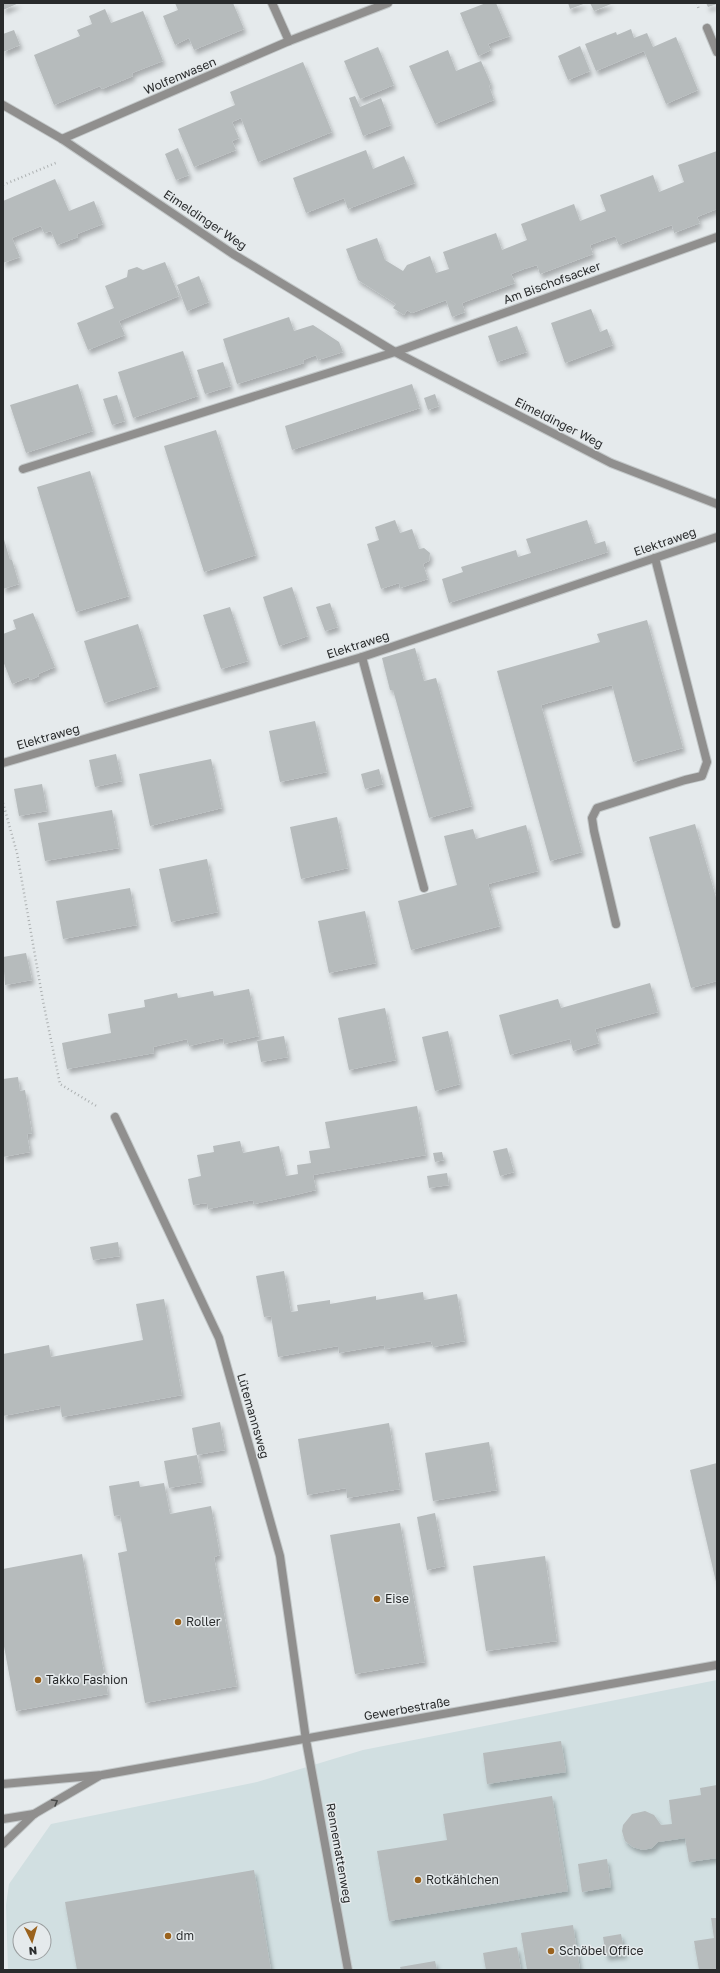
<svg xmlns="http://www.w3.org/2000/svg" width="720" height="1973" viewBox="0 0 720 1973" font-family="'Golos Text',sans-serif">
	<defs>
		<filter id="shadow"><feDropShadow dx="2.5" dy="4.5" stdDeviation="2" flood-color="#0004"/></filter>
	</defs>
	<rect width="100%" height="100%" fill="#e5eaec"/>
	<!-- built -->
	<path fill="#d1dfe1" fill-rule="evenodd" d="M717,1680V1970H8L6,1905L9,1884L51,1824L257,1782L363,1750ZM20,1929H44V1953H20Z"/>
	<!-- building -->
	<g fill="#b6bbbc" filter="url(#shadow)">
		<polygon points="3,3 19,3 3,10"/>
		<polygon points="175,3 233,3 244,29 194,50 189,38 175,45 163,16 178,10"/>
		<polygon points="486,3 496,3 510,36 488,44 491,50 478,56 460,13"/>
		<polygon points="568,3 586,3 570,9"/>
		<polygon points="590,3 610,3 611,4 594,11"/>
		<polygon points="706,3 717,3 717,4 708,7"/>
		<polygon points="105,9 111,23 143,11 163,61 132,73 133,76 102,89 100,86 54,105 34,55 80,36 77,30 92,24 89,16"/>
		<polygon points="631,29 634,38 647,33 653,47 676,37 698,90 666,104 644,51 596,71 585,44 616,32 617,35"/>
		<polygon points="14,30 20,45 3,52 3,34"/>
		<polygon points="580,46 590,71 568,80 558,56"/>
		<polygon points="378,47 394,85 360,99 344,61"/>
		<polygon points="448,50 456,71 481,61 491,84 489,86 494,100 435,124 409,66"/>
		<polygon points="303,62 332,132 258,162 241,118 232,122 239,138 232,141 236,150 194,167 178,129 235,105 230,92"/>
		<polygon points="355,96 360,107 381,98 391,125 363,136 349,98"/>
		<polygon points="178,148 189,175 176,180 165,154"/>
		<polygon points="366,150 373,169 404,156 415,183 348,209 344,198 306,213 293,178"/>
		<polygon points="717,151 717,209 697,217 700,223 674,233 672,225 619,245 615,236 590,245 593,254 540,274 537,265 524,269 511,274 515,283 462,303 465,312 452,317 446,300 412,313 407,310 404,315 393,308 396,304 358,280 346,249 377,238 385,260 403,271 407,265 430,256 436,273 449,269 443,252 496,233 502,250 527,240 521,224 574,204 580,221 606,211 600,195 653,175 659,192 684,182 678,165"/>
		<polygon points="55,179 69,211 94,201 103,224 77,234 78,237 57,245 51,231 44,233 41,226 12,238 20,257 3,263 3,201"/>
		<polygon points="165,262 179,296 119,321 125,335 88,350 77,323 114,308 105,286 127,277 128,270 137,267 143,270"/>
		<polygon points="199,276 209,302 187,311 177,285"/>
		<polygon points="591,309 600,332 607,329 613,345 565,363 551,323"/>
		<polygon points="289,317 294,331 313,325 339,342 343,352 318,360 316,355 303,360 304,363 237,384 223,339"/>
		<polygon points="517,326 527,352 497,362 488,336"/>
		<polygon points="183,351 198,396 133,418 118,372"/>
		<polygon points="223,362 231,386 205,394 197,370"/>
		<polygon points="78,384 93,431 26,453 10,405"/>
		<polygon points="412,384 420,408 292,450 285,426"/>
		<polygon points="435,394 439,406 428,410 424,398"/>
		<polygon points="117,395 125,421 112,425 103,399"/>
		<polygon points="216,430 256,555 204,572 164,446"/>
		<polygon points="90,471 129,596 76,612 37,487"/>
		<polygon points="395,520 400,533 412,529 419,549 424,548 430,553 429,561 423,564 428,579 400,588 399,583 381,589 367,544 379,540 375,527"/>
		<polygon points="587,520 595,544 605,541 608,552 449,603 442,579 463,572 461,567 516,550 518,557 531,553 526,539"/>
		<polygon points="3,536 10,560 12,560 19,584 3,589"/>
		<polygon points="292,587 308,636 279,646 263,597"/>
		<polygon points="330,603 338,627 325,631 316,607"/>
		<polygon points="230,607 248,661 221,669 203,615"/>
		<polygon points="33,613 55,667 38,674 39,676 30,680 29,677 12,684 3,661 3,634 16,629 13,620"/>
		<polygon points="647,620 683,748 633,762 612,685 541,705 582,852 550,861 497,671 600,642 597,634"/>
		<polygon points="138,624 158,686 104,703 84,641"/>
		<polygon points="415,648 424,681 436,678 472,806 429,818 393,690 390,690 382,658"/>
		<polygon points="315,721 327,772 280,782 269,731"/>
		<polygon points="116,754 122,781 95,787 89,760"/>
		<polygon points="211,759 222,808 150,826 139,774"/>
		<polygon points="379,769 383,784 365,789 361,774"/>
		<polygon points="42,784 47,811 19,816 14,789"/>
		<polygon points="112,810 119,848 45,861 38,823"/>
		<polygon points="337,817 348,868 301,879 290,827"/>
		<polygon points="695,824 717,901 717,981 691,988 649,837"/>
		<polygon points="526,825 538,871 488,884 500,926 411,950 398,901 457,885 444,836 473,829 476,839"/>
		<polygon points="207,859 218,912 171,922 159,869"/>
		<polygon points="130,888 137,925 63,939 56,901"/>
		<polygon points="365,911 376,963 329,973 318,921"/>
		<polygon points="26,953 32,980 5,985 3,957"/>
		<polygon points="650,983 658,1012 595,1029 599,1043 573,1051 570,1039 510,1055 499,1015 558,999 561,1008"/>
		<polygon points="249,989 259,1036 224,1044 223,1038 189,1046 187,1039 153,1047 154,1053 67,1069 62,1043 111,1033 108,1014 145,1007 144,1000 177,993 178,998 213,991 214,996"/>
		<polygon points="385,1008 396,1060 349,1070 338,1018"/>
		<polygon points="448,1031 460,1084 435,1091 422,1037"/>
		<polygon points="284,1036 288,1057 261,1062 257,1041"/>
		<polygon points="18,1077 20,1091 25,1090 32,1133 27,1134 30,1152 3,1157 3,1079"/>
		<polygon points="417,1106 426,1155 313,1175 316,1190 291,1196 254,1204 253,1200 208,1209 207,1203 193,1205 188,1179 201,1176 197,1155 214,1152 213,1146 240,1141 243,1153 279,1146 286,1176 298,1174 297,1165 311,1163 309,1151 330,1148 325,1122"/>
		<polygon points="507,1148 514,1172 500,1176 493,1151"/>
		<polygon points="442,1152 444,1160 435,1162 433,1153"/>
		<polygon points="447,1173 449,1185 429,1188 427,1176"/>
		<polygon points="118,1242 120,1256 93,1260 90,1247"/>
		<polygon points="284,1271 291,1312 298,1311 297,1305 330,1300 330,1304 376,1296 376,1300 423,1292 424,1300 457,1294 465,1341 433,1347 431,1341 385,1349 384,1345 339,1353 338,1346 278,1357 271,1316 264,1317 256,1276"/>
		<polygon points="164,1299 182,1395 62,1417 60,1405 3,1416 3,1354 49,1345 51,1357 143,1340 136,1304"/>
		<polygon points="220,1422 225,1450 197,1455 202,1482 169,1488 164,1461 197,1455 192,1428"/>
		<polygon points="389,1423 400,1489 347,1498 346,1488 307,1495 298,1439"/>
		<polygon points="489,1442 497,1490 433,1501 425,1453"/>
		<polygon points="717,1463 717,1582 716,1582 690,1470"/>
		<polygon points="139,1481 140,1487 164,1483 170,1514 211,1506 220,1555 214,1557 237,1686 145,1703 118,1553 127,1551 120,1515 114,1516 109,1486"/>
		<polygon points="435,1513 445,1566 427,1570 417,1517"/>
		<polygon points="400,1523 425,1662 355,1674 330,1535"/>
		<polygon points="82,1554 108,1694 16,1711 3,1641 3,1569"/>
		<polygon points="545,1556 557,1641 486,1651 473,1566"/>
		<polygon points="561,1741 566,1772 487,1784 483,1753"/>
		<polygon points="717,1785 717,1858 689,1862 685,1838 658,1842 652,1848 643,1850 633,1847 625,1841 622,1831 623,1825 632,1814 645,1811 654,1815 661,1825 672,1824 669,1800 701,1795 700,1788"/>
		<polygon points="552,1796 568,1891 389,1921 377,1851 447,1840 443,1814"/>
		<polygon points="607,1859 611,1887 582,1892 578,1864"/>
		<polygon points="254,1870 271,1970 77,1970 65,1902"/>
		<polygon points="711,1918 717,1918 717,1970 699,1970 694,1941 714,1938"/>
		<polygon points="573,1925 580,1970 527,1970 521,1933"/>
		<polygon points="621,1934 625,1954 606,1956 603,1937"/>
		<polygon points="517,1947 521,1970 486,1970 483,1953"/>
		<polygon points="435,1961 437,1970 401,1970 400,1967"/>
	</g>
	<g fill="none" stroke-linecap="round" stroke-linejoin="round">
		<defs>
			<g id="lane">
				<polyline points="362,657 424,888"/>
				<polyline points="616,924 594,831 592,818 597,808 685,780 702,776 707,762 655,558"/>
			</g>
			<g id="street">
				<polyline points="272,3 289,41"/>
				<polyline points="707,28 717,52"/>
				<polyline points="3,105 62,139 233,254 395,352 611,463 717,504"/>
				<polyline points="62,139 289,41 388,3"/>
				<polyline points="23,469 395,352 717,237"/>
				<polyline points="3,763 362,657 717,537"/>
				<polyline points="115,1117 219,1338 280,1556 306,1740 348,1970"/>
				<polyline points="3,1784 102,1775 717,1665"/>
				<polyline points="3,1819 34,1814"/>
				<polyline points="3,1844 34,1814 99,1776"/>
			</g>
		</defs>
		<!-- lane casing -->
		<use href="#lane" stroke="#c3c8c9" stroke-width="10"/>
		<!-- street casing -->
		<use href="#street" stroke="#c3c8c9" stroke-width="10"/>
		<!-- path -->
		<g stroke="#acb0b1" stroke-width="2.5" stroke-dasharray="1 3" stroke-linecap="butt">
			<polyline points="697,3 699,10"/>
			<polyline points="3,185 58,162"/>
			<polyline points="3,803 17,853 43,1001 60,1084 98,1107"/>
		</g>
		<!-- lane -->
		<use href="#lane" stroke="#908f8e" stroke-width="8"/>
		<!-- street -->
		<use href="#street" stroke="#908f8e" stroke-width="8"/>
	</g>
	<!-- one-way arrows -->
	<defs><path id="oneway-chevron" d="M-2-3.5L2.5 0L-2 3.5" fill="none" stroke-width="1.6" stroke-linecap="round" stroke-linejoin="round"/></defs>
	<use stroke="#484949" href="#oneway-chevron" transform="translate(55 1802) rotate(-30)"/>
	<!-- markers -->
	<g fill="#9a621d" stroke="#e5eaec" stroke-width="1.5">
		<circle cx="377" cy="1599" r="4"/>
		<circle cx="178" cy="1622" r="4"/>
		<circle cx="38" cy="1680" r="4"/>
		<circle cx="418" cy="1880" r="4"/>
		<circle cx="168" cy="1936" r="4"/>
		<circle cx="551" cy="1951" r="4"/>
	</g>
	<g text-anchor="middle" stroke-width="3" stroke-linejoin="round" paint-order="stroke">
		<!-- street labels -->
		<g font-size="12" fill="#292b2c" stroke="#e5eaec">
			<text transform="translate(180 76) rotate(-23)" y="4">Wolfenwasen</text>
			<text transform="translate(205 220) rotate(34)" y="4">Eimeldinger Weg</text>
			<text transform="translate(552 283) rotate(-20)" y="4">Am Bischofsacker</text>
			<text transform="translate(559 423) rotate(27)" y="4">Eimeldinger Weg</text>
			<text transform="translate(665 542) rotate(-19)" y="4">Elektraweg</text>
			<text transform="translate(358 645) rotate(-18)" y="4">Elektraweg</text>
			<text transform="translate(48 737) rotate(-16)" y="4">Elektraweg</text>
			<text transform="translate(253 1416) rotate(74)" y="4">Lütemannsweg</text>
			<text transform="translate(407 1709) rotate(-10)" y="4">Gewerbestraße</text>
			<text transform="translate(339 1853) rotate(80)" y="4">Rennemattenweg</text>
		</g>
		<!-- poi labels -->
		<g font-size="12" fill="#292b2c" stroke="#e5eaec" text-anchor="start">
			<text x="385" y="1603">Eise</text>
			<text x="186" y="1626">Roller</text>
			<text x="46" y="1684">Takko Fashion</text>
			<text x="426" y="1884">Rotkählchen</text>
			<text x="176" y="1940">dm</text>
			<text x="559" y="1955">Schöbel Office</text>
		</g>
	</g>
	<!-- border -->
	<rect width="720" height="1973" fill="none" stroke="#292b2c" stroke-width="8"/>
	<!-- north arrow -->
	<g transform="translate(32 1941) rotate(175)"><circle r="19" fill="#e5eaec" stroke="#9a9e9f"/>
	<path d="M0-3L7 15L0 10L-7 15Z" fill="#9a621d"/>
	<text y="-6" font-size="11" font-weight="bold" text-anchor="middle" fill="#292b2c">N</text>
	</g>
</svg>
